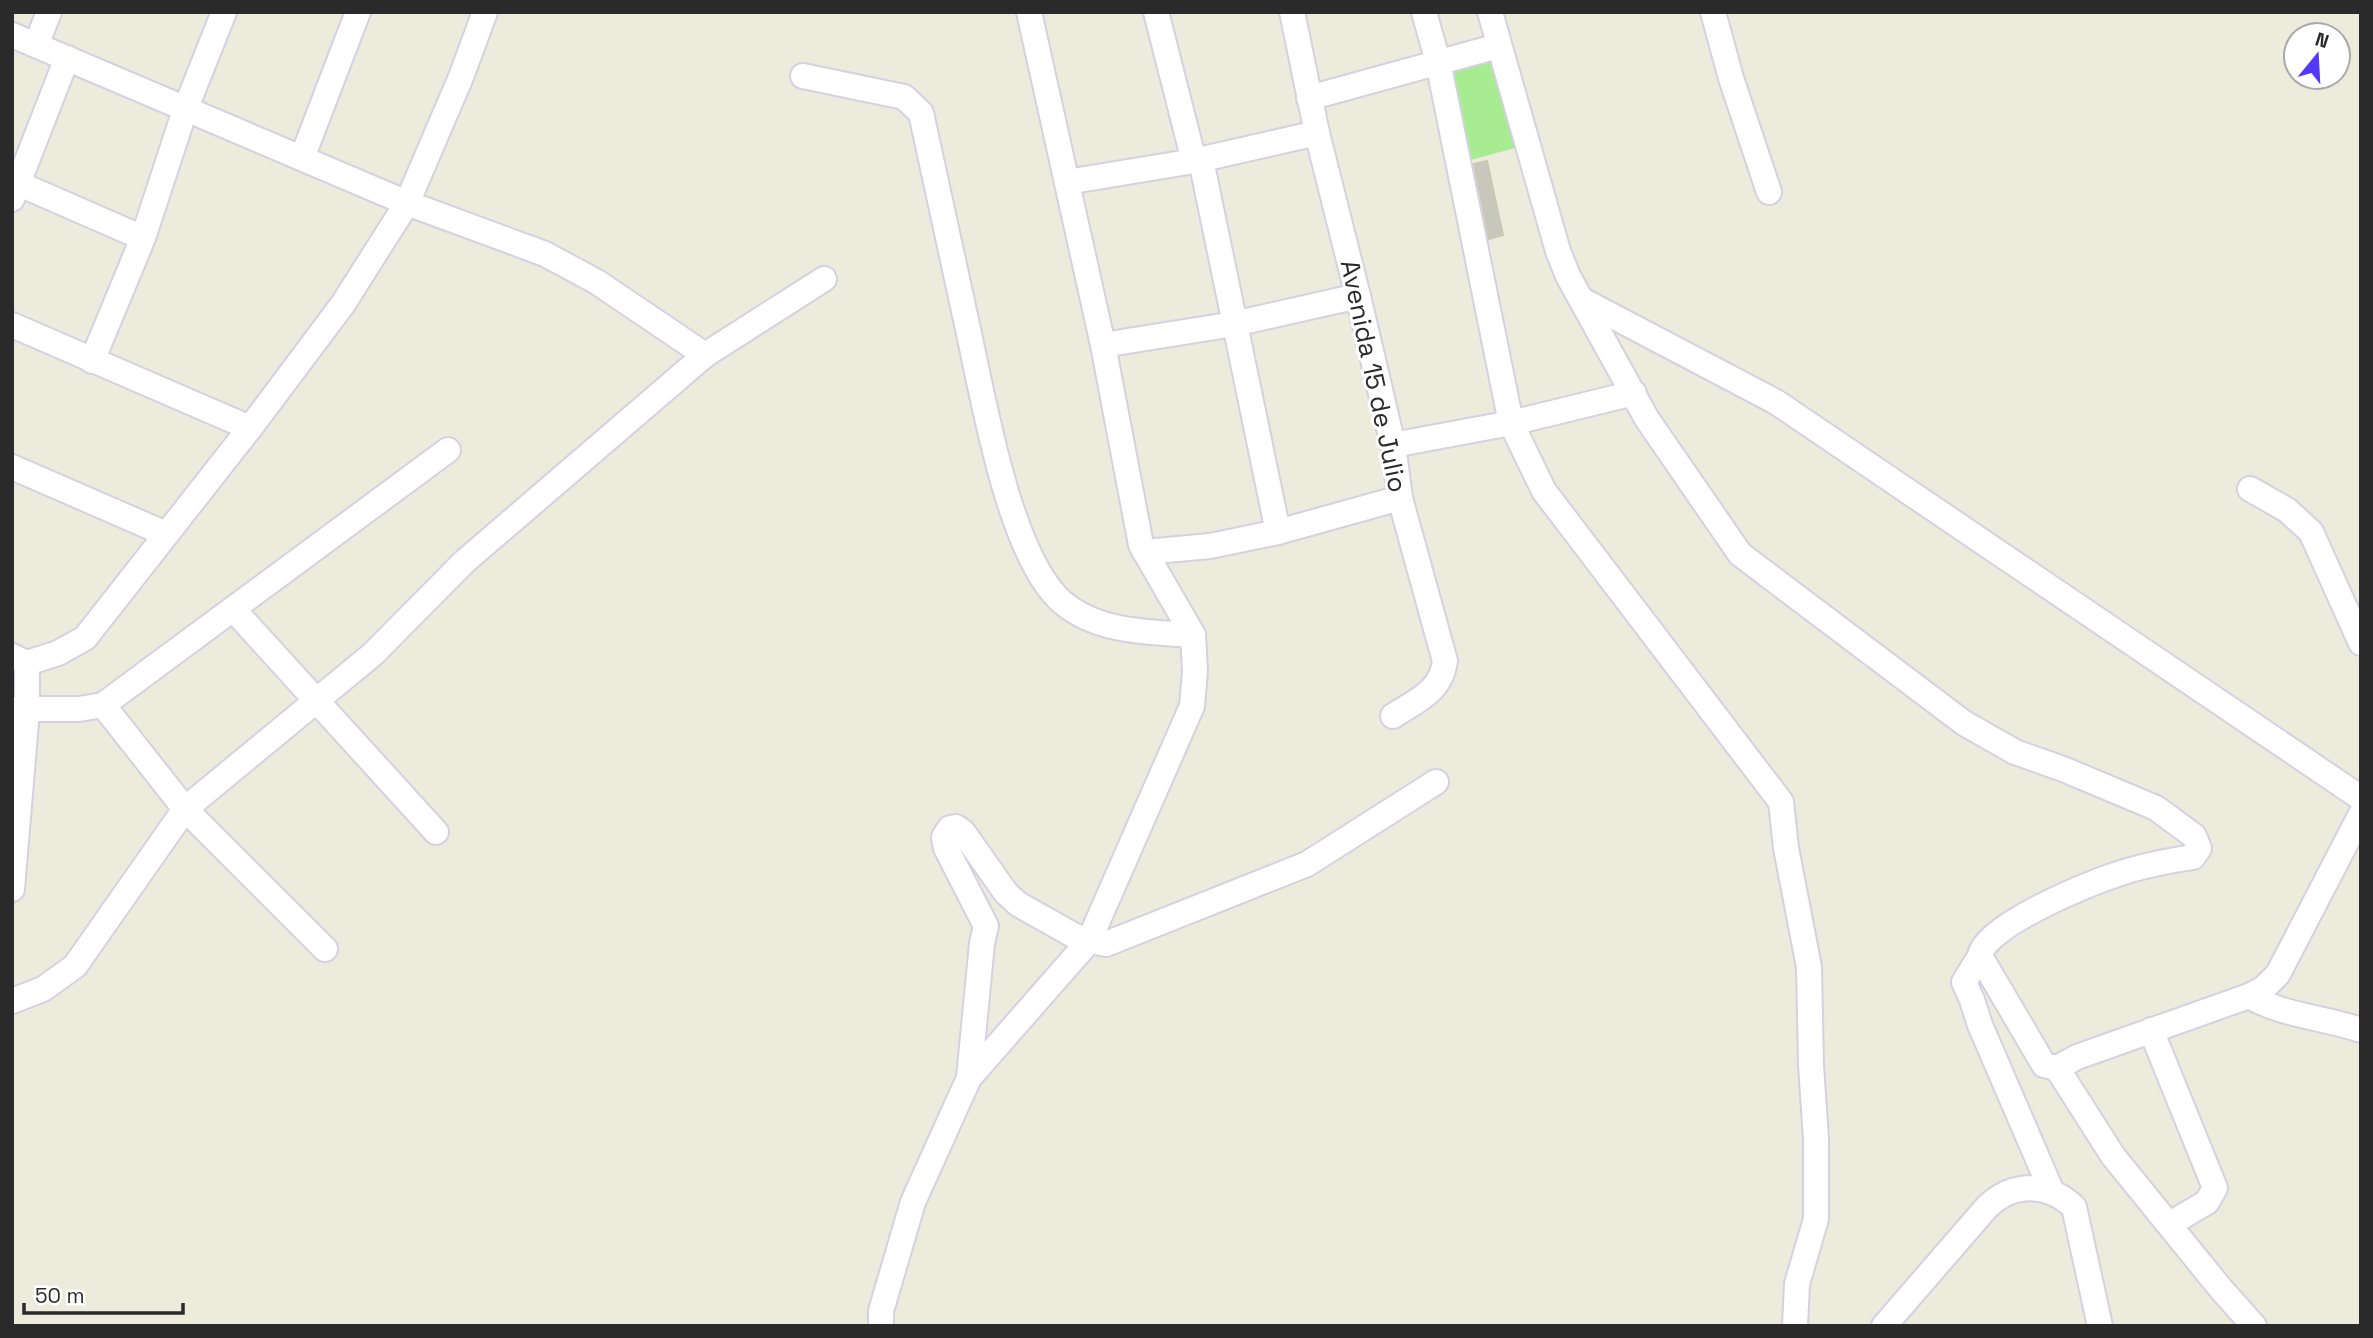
<svg xmlns="http://www.w3.org/2000/svg" width="2373" height="1338" viewBox="0 0 2373 1338" font-family="'Space Grotesk',sans-serif">
	<rect width="100%" height="100%" fill="#edebdc"/>
	<!-- pitch -->
	<polygon fill="#a8ec92" points="1496,59 1515,148 1467,161 1448,71"/>
	<!-- building -->
	<polygon fill="#c8c7bb" stroke="#c8c8b5" stroke-width="2" points="1487,161 1503,235 1489,239 1474,164"/>
	<g fill="none" stroke-linecap="round" stroke-linejoin="round">
		<defs>
			<g id="minor">
				<polyline points="1156,12 1194,161"/>
				<path d="M1292,12L1317,133L1358,296L1393,445L1400,498L1445,661C1441,692 1417,700 1393,716"/>
				<polyline points="1424,12 1438,62 1511,423 1544,491 1781,802 1786,848 1809,967 1811,1065 1816,1139 1816,1219 1797,1284 1795,1326"/>
				<path d="M1490,12L1558,251L1568,276L1647,419L1740,554L1964,723L2015,752L2063,769L2156,808L2194,836L2199,848L2193,857C2167,861 2140,866 2115,875C2087,884 1983,927 1980,956L2044,1065L2057,1068L2077,1057L2249,996L2264,988L2278,974L2361,814"/>
				<polyline points="1713,12 1731,78 1769,192"/>
				<polyline points="12,35 407,203 545,254 597,282 705,355"/>
				<polyline points="36,45 49,12"/>
				<path d="M803,76L904,97L921,113C936,182 951,251 966,320C982,390 1008,555 1062,602C1098,633 1150,632 1193,635"/>
				<polyline points="1309,98 1498,46"/>
				<polyline points="302,158 358,12"/>
				<polyline points="1201,160 1278,532"/>
				<polyline points="1067,182 1194,161 1317,133"/>
				<polyline points="17,183 143,238"/>
				<polyline points="12,199 67,58"/>
				<polyline points="1582,300 1776,402 2361,798"/>
				<polyline points="12,325 250,428"/>
				<polyline points="1103,345 1234,324 1358,296"/>
				<polyline points="92,361 143,238 185,110 224,12"/>
				<polyline points="1393,445 1511,423 1634,393"/>
				<polyline points="12,467 166,534"/>
				<polyline points="2250,489 2287,510 2311,532 2361,643"/>
				<polyline points="1145,552 1210,546 1278,532 1400,498"/>
				<polyline points="233,609 436,832"/>
				<polyline points="12,656 27,663 58,653 85,638 250,428 343,304 407,203 461,77 485,12"/>
				<polyline points="103,705 185,809 325,949"/>
				<polyline points="12,709 79,709 103,705 448,450"/>
				<polyline points="12,889 27,710 27,663"/>
				<polyline points="1980,956 1964,982 1972,1000 1980,1025 2052,1192"/>
				<path d="M2249,996C2284,1016 2323,1017 2361,1030"/>
				<polyline points="12,1001 43,989 75,966 185,809 373,654 464,562 705,355 824,279"/>
				<polyline points="2151,1030 2215,1188 2207,1202 2170,1224"/>
				<polyline points="2057,1068 2113,1156 2221,1289 2254,1326"/>
				<polyline points="969,1078 982,943 986,926 946,848 944,837 950,828 956,827 963,832 1006,893 1018,904 1073,935 1089,941 1106,944 1307,864 1436,782"/>
				<polyline points="881,1326 881,1311 913,1202 969,1078 1089,941 1192,706 1195,671 1193,635 1141,545 1103,345 1029,12"/>
				<path d="M1884,1326L1987,1207C2014,1181 2048,1183 2074,1207L2100,1326"/>
			</g>
		</defs>
		<!-- minor casing -->
		<use href="#minor" stroke="#d4d1e3" stroke-width="28"/>
		<!-- minor -->
		<use href="#minor" stroke="#fff" stroke-width="24"/>
	</g>
	<g text-anchor="middle" stroke-width="6" stroke-linejoin="round" paint-order="stroke">
		<!-- street labels -->
		<g font-size="26" fill="#2a2a2a" stroke="#fff">
			<text transform="translate(1374 376) rotate(78)" y="9">Avenida 15 de Julio</text>
		</g>
	</g>
	<!-- border -->
	<rect width="2373" height="1338" fill="none" stroke="#2a2a2a" stroke-width="28"/>
	<!-- north arrow -->
	<g transform="translate(2317 56) rotate(18)"><circle r="33" fill="#ffffff" stroke="#aaaaaa" stroke-width="2"/>
	<path d="M0-5L12 26L0 18L-12 26Z" fill="#5538fe"/>
	<text y="-10" font-size="19" font-weight="bold" text-anchor="middle" fill="#2a2a2a">N</text>
	</g>
	<!-- scale -->
	<path d="M24 1303v10h159v-10" fill="none" stroke="#2a2a2a" stroke-width="3.5"/>
	<text x="35" y="1303" font-size="21" fill="#2a2a2a" stroke="#ffffff" stroke-width="5" paint-order="stroke">50 m</text>
</svg>
